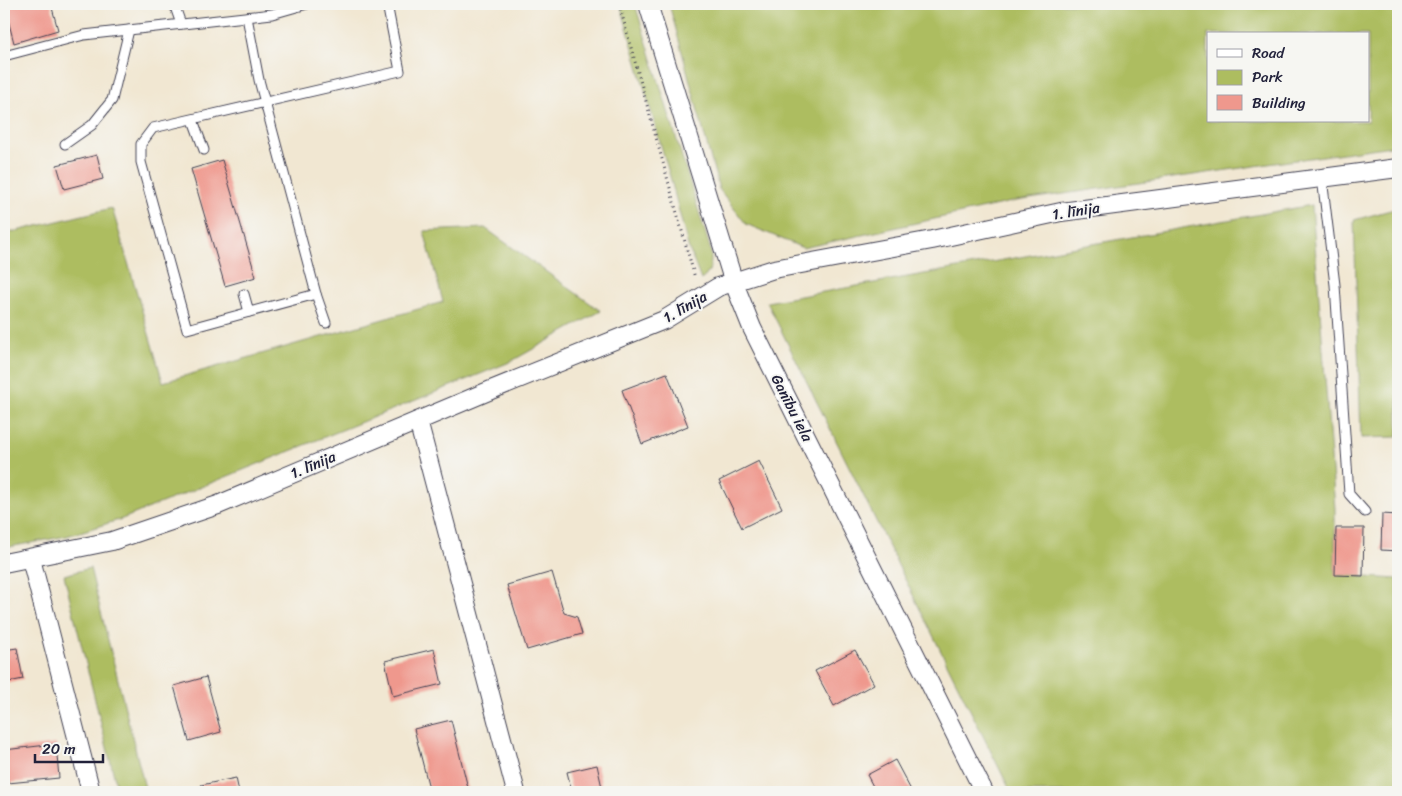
<svg xmlns="http://www.w3.org/2000/svg" width="1402" height="796" viewBox="0 0 1402 796" font-family="Sriracha,sans-serif">
	<rect width="100%" height="100%" fill="#f6f6f2"/>
	<filter id="ink" filterUnits="userSpaceOnUse"><feTurbulence type="fractalNoise" baseFrequency=".02" numOctaves="2"/><feDisplacementMap in="SourceGraphic" scale="10" xChannelSelector="R" yChannelSelector="G"/><feConvolveMatrix kernelMatrix="1 2 1 2 8 2 1 2 1" color-interpolation-filters="sRGB"/></filter>
	<filter id="wash" filterUnits="userSpaceOnUse"><feTurbulence type="fractalNoise" baseFrequency=".0096" numOctaves="4" result="noise"/><feDisplacementMap in="SourceGraphic" scale="20" xChannelSelector="R" yChannelSelector="G"/><feGaussianBlur stdDeviation="1.12" result="paint"/><feColorMatrix in="noise" values="0 0 0 0 0 0 0 0 0 0 0 0 0 0 0 0 0 1.4 0 .05"/><feComposite in="paint" operator="in"/></filter>
	<g filter="url(#wash)">
		<rect width="100%" height="100%" fill="#f1e7d2"/>
		<!-- green -->
		<g fill="#adbd60" stroke="#68704e" fill-rule="evenodd">
			<path d="M620,4H635L711,251C711,264 712,272 701,280L688,246L671,180Z"/>
			<path d="M669,4H1398V145L1016,201L803,248L746,224L719,189ZM1208,34H1368V121H1208Z"/>
			<polygon points="1312,205 1335,509 1335,575 1398,579 1398,792 1011,792 767,302"/>
			<polygon points="112,208 163,382 443,302 424,231 485,228 601,311 510,362 122,519 67,536 4,548 4,234"/>
			<polygon points="1398,208 1398,437 1361,438 1354,220"/>
			<polygon points="90,568 146,792 118,792 64,575"/>
		</g>
		<g id="blocks">
			<!-- building -->
			<g fill="#ef988d">
				<polygon points="4,4 51,4 58,30 14,43"/>
				<polygon points="97,155 103,179 64,189 57,165"/>
				<polygon points="222,160 256,277 225,286 191,169"/>
				<polygon points="667,373 688,426 642,444 622,390"/>
				<polygon points="759,461 782,508 742,528 719,481"/>
				<polygon points="1382,514 1398,515 1398,551 1381,550"/>
				<polygon points="1336,528 1364,528 1363,576 1335,575"/>
				<polygon points="552,572 564,613 577,617 582,634 527,650 507,585"/>
				<polygon points="17,648 23,679 4,683 4,650"/>
				<polygon points="434,649 442,684 393,696 385,661"/>
				<polygon points="855,650 874,684 834,706 815,671"/>
				<polygon points="206,677 221,732 189,741 174,686"/>
				<polygon points="451,720 469,792 430,792 414,729"/>
				<polygon points="56,744 59,778 8,783 4,750"/>
				<polygon points="895,760 912,792 876,792 867,775"/>
				<polygon points="597,765 603,792 572,792 567,772"/>
				<polygon points="236,778 239,792 203,792 201,785"/>
			</g>
		</g>
	</g>
	<g filter="url(#ink)">
		<use href="#blocks" fill-opacity="0" stroke="#414052" stroke-width="1"/>
		<g fill="none" stroke-linecap="round" stroke-linejoin="round">
			<defs>
				<g id="lane">
					<polyline points="174,4 181,24"/>
					<polyline points="247,17 259,80 316,294 326,323"/>
					<polyline points="4,56 84,35 272,14 307,4"/>
					<polyline points="193,120 204,150"/>
					<polyline points="65,144 92,125 112,100 129,30"/>
					<polyline points="1322,178 1335,285 1349,494 1365,512"/>
					<polyline points="244,294 249,312"/>
					<polyline points="316,294 187,329 141,162 141,144 153,128 400,71 387,4"/>
				</g>
				<g id="street">
					<polyline points="648,4 734,283 752,328 984,792"/>
					<polyline points="418,421 516,792"/>
					<polyline points="31,559 91,792"/>
					<polyline points="4,563 112,541 218,505 491,390 664,320 718,287 774,269 932,240 1061,212 1398,168"/>
				</g>
			</defs>
			<!-- lane casing -->
			<use href="#lane" stroke="#414052" stroke-width="11"/>
			<!-- street casing -->
			<use href="#street" stroke="#414052" stroke-width="20"/>
			<!-- path -->
			<polyline stroke="#414052" stroke-width="3" stroke-dasharray="1 4" stroke-linecap="butt" points="619,4 695,278"/>
			<!-- lane -->
			<use href="#lane" stroke="#fff" stroke-width="9"/>
			<!-- street -->
			<use href="#street" stroke="#fff" stroke-width="18"/>
		</g>
	</g>
	<g text-anchor="middle" stroke-width="4" stroke-linejoin="round" paint-order="stroke">
		<!-- street labels -->
		<g font-size="15" fill="#22223b" stroke="#f6f6f2">
			<text transform="translate(1076 211) rotate(-9)" y="5">1. līnija</text>
			<text transform="translate(685 307) rotate(-30)" y="5">1. līnija</text>
			<text transform="translate(792 408) rotate(63)" y="5">Ganību iela</text>
			<text transform="translate(313 465) rotate(-23)" y="5">1. līnija</text>
		</g>
	</g>
	<!-- margin -->
	<rect width="1402" height="796" fill="none" stroke="#f6f6f2" stroke-width="20"/>
	<!-- legend -->
	<rect x="1207" y="32" width="162" height="90" fill="#f6f6f2" stroke="#a1a1a9"/>
	<rect x="1217" y="49" width="25" height="8" fill="#ffffff" stroke="#a1a1a9"/>
	<text x="1252" y="58" font-size="15" fill="#22223b">Road</text>
	<rect x="1217" y="70" width="25" height="15" fill="#adbd60" stroke="#a1a1a9"/>
	<text x="1252" y="82" font-size="15" fill="#22223b">Park</text>
	<rect x="1217" y="95" width="25" height="15" fill="#ef988d" stroke="#a1a1a9"/>
	<text x="1252" y="108" font-size="15" fill="#22223b">Building</text>
	<!-- scale -->
	<path d="M35 754v8h68v-8" fill="none" stroke="#22223b" stroke-width="2.5"/>
	<text x="42" y="754" font-size="15" fill="#22223b" stroke="#f6f6f2" stroke-width="4" paint-order="stroke">20 m</text>
</svg>
